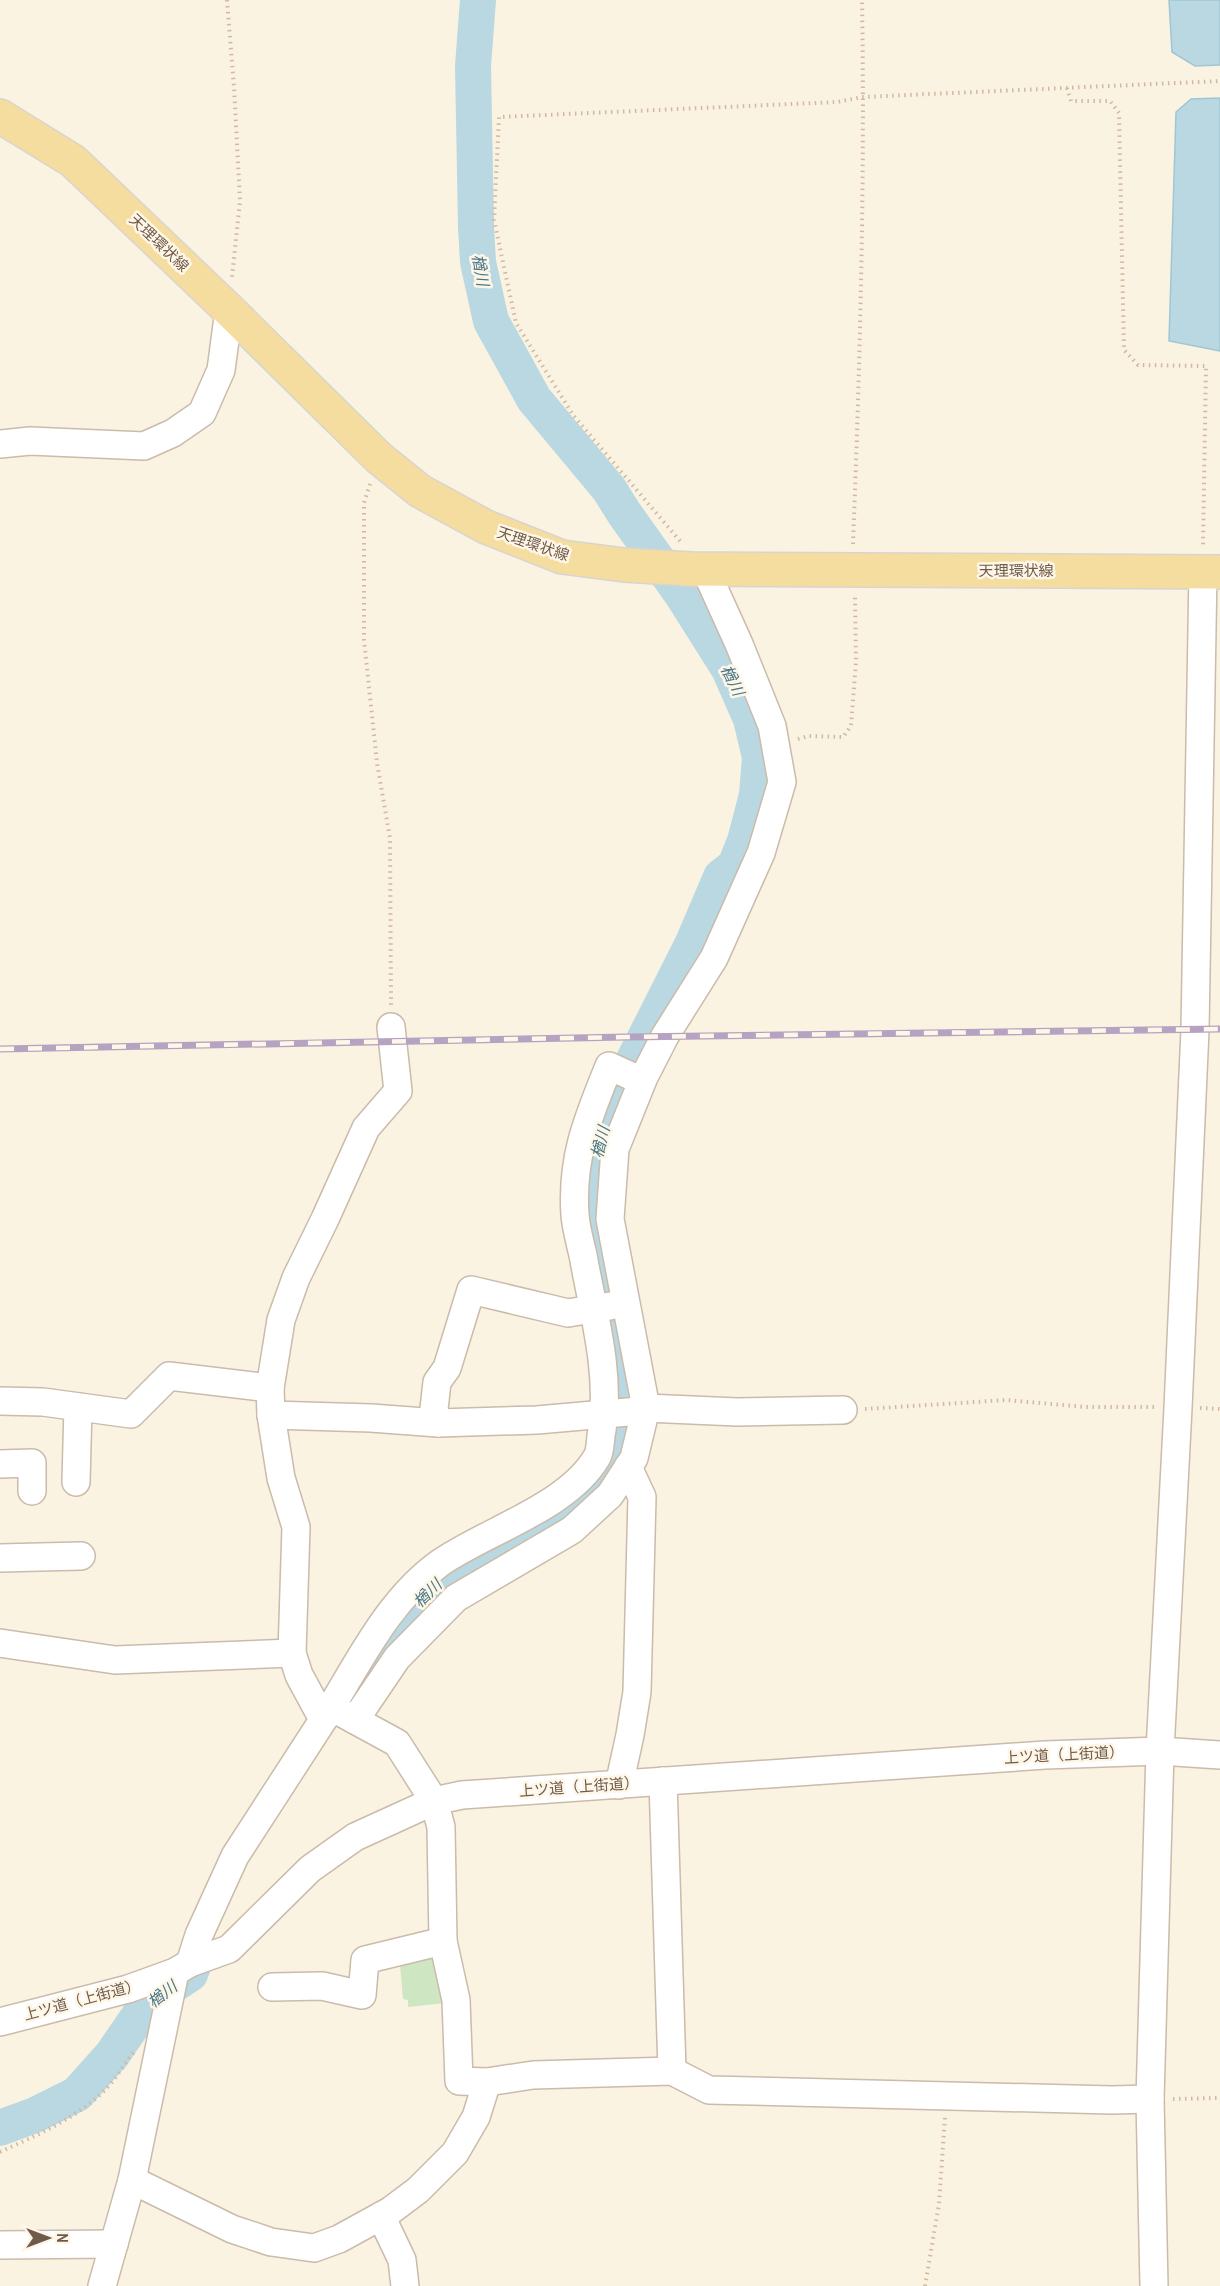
<svg xmlns="http://www.w3.org/2000/svg" width="1220" height="2286" viewBox="0 0 1220 2286" font-family="'Archivo Narrow','Noto Sans JP',sans-serif">
	<rect width="100%" height="100%" fill="#faf3e2"/>
	<!-- green -->
	<polygon fill="#cee6c2" points="441,1944 454,2002 408,2007 408,2000 403,1999 399,1953"/>
	<!-- water -->
	<g fill="#b9d8e2" stroke="#a0c6d3" stroke-width="1.5">
		<polygon points="1169,0 1220,0 1220,65 1195,66 1172,52"/>
		<polygon points="1220,98 1220,351 1169,341 1176,112 1191,99"/>
	</g>
	<g fill="none" stroke-linecap="round" stroke-linejoin="round">
		<!-- river -->
		<g stroke="#b9d8e2" stroke-width="36">
			<polyline points="343,1709 404,1617 433,1584 477,1554 561,1515 596,1486 624,1441 628,1389 593,1211 594,1163 607,1113 692,945 721,877 735,866 745,841 757,795 760,757 751,719 729,669 681,593 624,513 609,489 534,399 491,321 478,262 476,227 473,66 478,0"/>
			<polyline points="0,2128 35,2115 77,2094 112,2055 149,2001 190,1974 193,1966"/>
		</g>
		<defs>
			<g id="minor">
				<polyline points="0,444 30,441 144,446 173,433 202,413 221,370 229,310"/>
				<polyline points="391,1027 398,1091 366,1128 325,1219 296,1278 281,1320 270,1388 271,1415 281,1478 296,1527 292,1653 299,1675 319,1712 325,1717 331,1707 397,1743 434,1801 441,1827 443,1941 456,2000 459,2081 487,2082 533,2075 672,2071 709,2090 1112,2100 1150,2099"/>
				<polyline points="0,1401 43,1402 131,1414 169,1376 270,1388"/>
				<polyline points="271,1415 371,1418 438,1423 537,1420 639,1411 646,1408 737,1412 843,1410"/>
				<polyline points="438,1423 434,1409 437,1382 447,1368 471,1290 568,1313 610,1306"/>
				<polyline points="0,1464 32,1463 32,1491"/>
				<polyline points="76,1482 78,1407"/>
				<polyline points="0,1558 81,1556"/>
				<polyline points="0,1643 115,1660 292,1653"/>
				<path d="M331,1707C362,1656 391,1598 440,1563C486,1531 568,1507 597,1457C601,1450 600,1438 602,1430C611,1372 593,1312 583,1255C580,1242 576,1228 575,1215C571,1157 588,1118 609,1066L642,1081"/>
				<polyline points="355,1720 397,1658 456,1598 572,1530 610,1495 634,1458 646,1408 610,1219 615,1149 644,1077 665,1036 714,958 761,853 782,782 772,726 739,644 705,569"/>
				<polyline points="663,1781 672,2071"/>
				<polyline points="619,1785 630,1735 637,1692 642,1497 628,1467"/>
				<polyline points="190,1963 199,1935 235,1856 325,1717"/>
				<polyline points="272,1987 322,1986 362,1995 365,1960 443,1941"/>
				<polyline points="0,2022 128,1989 175,1972 190,1963 229,1949 310,1869 355,1837 434,1801 462,1795 1045,1755 1160,1751 1220,1755"/>
				<polyline points="132,2180 232,2229 271,2242 314,2248 339,2239 390,2211 418,2190 455,2153 476,2117 487,2082"/>
				<polyline points="381,2216 402,2260 405,2286"/>
				<polyline points="0,2245 114,2244"/>
				<polyline points="102,2286 132,2180 175,1972"/>
				<polyline points="1154,2286 1150,2099 1160,1751 1178,1408 1195,1030 1203,572"/>
			</g>
			<polyline id="major" points="0,116 73,161 229,310 379,458 420,491 486,527 562,557 624,565 691,569 1220,572"/>
		</defs>
		<!-- minor casing -->
		<use href="#minor" stroke="#cabbaa" stroke-width="30"/>
		<!-- major casing -->
		<use href="#major" stroke="#dad4d0" stroke-width="36"/>
		<!-- path -->
		<g stroke="#d2b8a0" stroke-width="4" stroke-dasharray="1.5 4.5" stroke-linecap="butt">
			<polyline points="227,0 234,87 240,201 232,277"/>
			<polyline points="1067,88 1071,101 1110,101 1119,113 1124,350 1138,365 1206,366 1203,547"/>
			<polyline points="370,484 364,503 364,640 377,763 390,838 391,1005"/>
			<polyline points="680,541 573,415 516,323 494,220 499,117 837,102 863,97 1220,81"/>
			<path d="M853,544C860,363 865,181 862,0"/>
			<polyline points="798,739 809,736 843,737 851,726 856,662 855,595"/>
			<polyline points="1200,1408 1220,1409"/>
			<polyline points="865,1409 1006,1400 1086,1407 1156,1407"/>
			<polyline points="1173,2099 1220,2098"/>
			<path d="M0,2152C37,2135 76,2119 105,2090C116,2079 124,2064 134,2052"/>
			<polyline points="925,2286 939,2204 945,2117"/>
		</g>
		<!-- minor -->
		<use href="#minor" stroke="#fff" stroke-width="27"/>
		<!-- major -->
		<use href="#major" stroke="#f5dd9f" stroke-width="33"/>
		<defs>
			<polyline id="rail" points="0,1049 627,1037 1220,1029"/>
		</defs>
		<!-- rail casing -->
		<use href="#rail" stroke="#b6a3c2" stroke-width="7"/>
		<!-- rail -->
		<use href="#rail" stroke="#fef7e8" stroke-width="4.5" stroke-dasharray="14" stroke-linecap="butt"/>
	</g>
	<g text-anchor="middle" stroke-width="5" stroke-linejoin="round" paint-order="stroke">
		<!-- street labels -->
		<g font-size="15" fill="#705b4b" stroke="#fef7e8">
			<text transform="translate(159 243) rotate(44)" y="5">天理環状線</text>
			<text transform="translate(533 544) rotate(19)" y="5">天理環状線</text>
			<text x="1016" y="576">天理環状線</text>
			<text transform="translate(1064 1755) rotate(-3)" y="5">上ツ道（上街道）</text>
			<text transform="translate(579 1787) rotate(-4)" y="5">上ツ道（上街道）</text>
			<text transform="translate(82 2000) rotate(-15)" y="5">上ツ道（上街道）</text>
		</g>
		<!-- water labels -->
		<g font-size="16" font-style="italic" fill="#4a7889" stroke="#fef7e8">
			<text transform="translate(481 270) rotate(80)" y="6">楢川</text>
			<text transform="translate(733 680) rotate(64)" y="6">楢川</text>
			<text transform="translate(600 1142) rotate(-76)" y="6">楢川</text>
			<text transform="translate(427 1593) rotate(-44)" y="6">楢川</text>
			<text transform="translate(162 1994) rotate(-38)" y="6">楢川</text>
		</g>
	</g>
	<!-- north arrow -->
	<g transform="translate(48 2238) rotate(90)" stroke="#fef7e8" stroke-width="4.5" paint-order="stroke">
	<path d="M0-4.5L10 22L0 15L-10 22Z" fill="#705b4b"/>
	<text y="-9" font-size="16" font-weight="bold" text-anchor="middle" fill="#705b4b">N</text>
	</g>
</svg>
